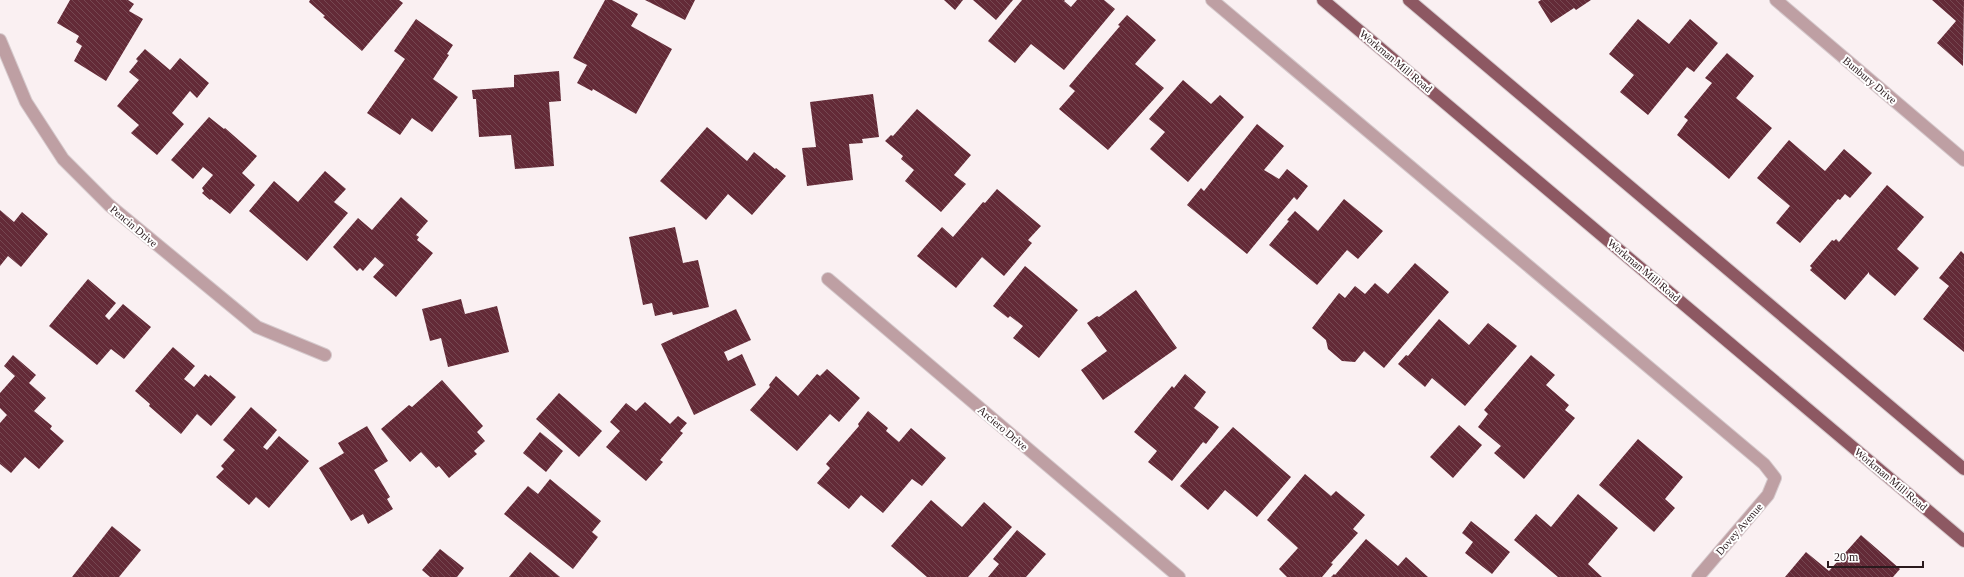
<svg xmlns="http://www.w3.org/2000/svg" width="1964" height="577" viewBox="0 0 1964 577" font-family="'Times New Roman',serif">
	<defs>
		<pattern id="building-back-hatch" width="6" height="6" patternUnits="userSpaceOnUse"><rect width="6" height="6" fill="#632a37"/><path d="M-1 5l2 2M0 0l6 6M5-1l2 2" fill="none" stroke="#754751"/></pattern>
	</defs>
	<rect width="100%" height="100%" fill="#faf0f2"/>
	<!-- building -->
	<g fill="url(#building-back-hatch)">
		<polygon points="70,0 128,0 134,4 129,11 143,19 106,81 74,61 82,46 76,42 79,36 57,23"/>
		<polygon points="310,0 399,0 403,3 362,51 323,17 325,16 309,2"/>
		<polygon points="605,0 612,0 638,14 631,26 672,49 636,114 593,89 592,91 577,83 587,65 573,58"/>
		<polygon points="645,0 695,0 685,20"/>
		<polygon points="944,0 963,0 955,10"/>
		<polygon points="973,0 1013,0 996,20"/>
		<polygon points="1022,0 1065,0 1064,1 1071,7 1077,0 1104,0 1115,9 1064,70 1031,44 1015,63 988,41"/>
		<polygon points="1541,0 1591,0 1576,10 1574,8 1551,23 1538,2"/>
		<polygon points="1932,0 1964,0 1963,66 1937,43 1956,21"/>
		<polygon points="1127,15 1156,40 1135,64 1164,88 1108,150 1059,109 1075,91 1069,86 1120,26 1118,25"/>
		<polygon points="416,19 453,45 447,54 449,55 433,79 458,97 432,132 412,118 400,135 367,113 405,59 394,51"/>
		<polygon points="1638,19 1669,44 1690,19 1718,43 1694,72 1687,67 1648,115 1620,92 1634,75 1609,54"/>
		<polygon points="145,49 170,70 180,58 209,83 197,98 190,91 172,113 184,124 157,155 131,133 139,125 117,106 139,80 129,72 138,61 136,59"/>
		<polygon points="1727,53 1754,76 1736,98 1772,128 1729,179 1677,135 1688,120 1684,117 1712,83 1705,78"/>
		<polygon points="559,71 561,101 549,102 554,166 515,169 511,135 479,137 476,99 473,99 472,90 514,87 514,75"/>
		<polygon points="1183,80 1211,104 1220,95 1244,117 1188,182 1150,149 1165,132 1149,119"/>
		<polygon points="873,94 879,137 862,139 863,143 849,144 853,180 807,186 802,148 816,147 810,102"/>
		<polygon points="917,109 971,155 954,175 966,184 941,212 905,181 914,170 901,159 903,156 885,141 891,135 893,136"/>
		<polygon points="209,117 224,129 225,128 257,156 242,173 255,185 230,214 211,199 210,200 202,193 204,191 202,188 213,175 203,167 193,179 171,160"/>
		<polygon points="1257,124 1284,146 1264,170 1279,179 1287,169 1308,186 1297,200 1294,197 1247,254 1187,205 1201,188 1204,191"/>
		<polygon points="707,127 747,161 754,152 775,169 776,168 786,176 752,215 728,194 706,220 660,181"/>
		<polygon points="1789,140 1825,171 1844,149 1872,173 1850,198 1845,194 1840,200 1838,199 1800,243 1776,223 1790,206 1757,178"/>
		<polygon points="325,171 346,189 334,202 348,213 307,261 249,211 274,181 298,202"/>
		<polygon points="1887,185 1924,217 1897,249 1919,268 1895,296 1869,274 1869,272 1845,300 1810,270 1812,268 1810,266 1832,240 1834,241 1836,239 1839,242"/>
		<polygon points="997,189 1041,226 1028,240 1032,243 1004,276 982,257 956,288 917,256 942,227 953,237 983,202 985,203"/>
		<polygon points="401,197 428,221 416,235 419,237 417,240 433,253 396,297 373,277 384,265 375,257 363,271 360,268 357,271 333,247 358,218 372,230"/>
		<polygon points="1344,199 1383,231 1358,259 1347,250 1317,285 1269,245 1289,221 1287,220 1295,211 1318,231"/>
		<polygon points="0,210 14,222 22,212 48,234 21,267 8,256 0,266"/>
		<polygon points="675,227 683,263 698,260 709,307 673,315 672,312 655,316 652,303 643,305 629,237"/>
		<polygon points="1961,251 1964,254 1964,352 1923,319 1949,286 1939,278"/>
		<polygon points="1415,263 1449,292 1384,368 1364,351 1355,362 1342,361 1328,349 1326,340 1312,328 1339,293 1345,298 1355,286 1365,294 1375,283 1388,294"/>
		<polygon points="1025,266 1078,310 1039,358 1013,338 1023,326 1010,316 1008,318 993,306"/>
		<polygon points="88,279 116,303 105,316 109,320 123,304 151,327 124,359 111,349 97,365 49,326"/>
		<polygon points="1136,290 1177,348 1103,400 1081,370 1107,351 1087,323 1097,316 1099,317"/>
		<polygon points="461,299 465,314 497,306 509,352 448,367 441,338 430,341 422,309"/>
		<polygon points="736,309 751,340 724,352 728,361 742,354 756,385 694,415 661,344"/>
		<polygon points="1439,319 1469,345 1488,323 1517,346 1465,406 1432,378 1425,387 1398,364 1406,355 1408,356"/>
		<polygon points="173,347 195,366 184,379 194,387 205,374 209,377 210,375 236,397 211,426 197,414 181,434 149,406 150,404 135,391"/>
		<polygon points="13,355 36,375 29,383 46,398 34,411 52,426 50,429 64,441 39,469 25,457 11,473 0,464 0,423 7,415 0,408 0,393 15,376 4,366"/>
		<polygon points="1531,355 1555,375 1546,385 1569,405 1565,410 1575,418 1524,479 1494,453 1501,446 1478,427 1488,414 1484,410"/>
		<polygon points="827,369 860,398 839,422 830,414 797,451 750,410 770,387 769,385 776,376 798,396 817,374 820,376"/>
		<polygon points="1185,374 1206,392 1194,408 1219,427 1206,444 1203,442 1172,481 1148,462 1157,451 1134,432 1172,386 1174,388"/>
		<polygon points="442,380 483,426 477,432 485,441 474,451 477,454 449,478 439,466 436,468 421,452 410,462 381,429 409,405 412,407"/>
		<polygon points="559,393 602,431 579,457 536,419"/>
		<polygon points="645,402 670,424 678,416 687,423 680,431 683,433 660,460 663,462 646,481 606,447 620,431 610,422 626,403 636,411"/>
		<polygon points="251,407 277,430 263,447 267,450 279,436 309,461 269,508 256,497 249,505 216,477 224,469 221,466 235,450 223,440"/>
		<polygon points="868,411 888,428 886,431 899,442 911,428 946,458 922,486 912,479 883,513 861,495 849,509 817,483 830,468 826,464 859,426 858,424"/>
		<polygon points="1459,425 1482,445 1453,478 1430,457"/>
		<polygon points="367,426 388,461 374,470 390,497 387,499 393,509 368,524 363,514 351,521 319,468 344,453 338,443"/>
		<polygon points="1233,427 1291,477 1257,517 1225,490 1208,510 1180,486"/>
		<polygon points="540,432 563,451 546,472 523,453"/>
		<polygon points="1638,439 1683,477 1665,499 1675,508 1654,532 1599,485"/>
		<polygon points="1305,474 1331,496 1336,491 1365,515 1353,529 1358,533 1331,563 1333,564 1322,577 1287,577 1279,569 1298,548 1267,520"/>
		<polygon points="550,479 601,521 592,532 598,537 573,569 504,514 528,486 538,494"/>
		<polygon points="1578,494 1618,528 1588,564 1602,577 1558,577 1514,540 1536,514 1551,527"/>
		<polygon points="931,500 962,527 984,502 1012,527 968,577 927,577 891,546"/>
		<polygon points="1471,521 1510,552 1492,574 1465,553 1473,542 1462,533"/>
		<polygon points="112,526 141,550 119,577 72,577"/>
		<polygon points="1017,530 1046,554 1026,577 988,577 999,564 993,559"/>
		<polygon points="1861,535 1900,569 1893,577 1785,577 1806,552 1829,571"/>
		<polygon points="1366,539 1398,566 1406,557 1428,577 1331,577 1334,574 1335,575"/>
		<polygon points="440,549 464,568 457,577 430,577 422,570"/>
		<polygon points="530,552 560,577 509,577"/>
	</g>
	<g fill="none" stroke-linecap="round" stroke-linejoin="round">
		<defs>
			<g id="minor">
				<polyline points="1212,0 1764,464 1775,478 1768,495 1698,577"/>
				<polyline points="1776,0 1964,160"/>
				<polyline points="0,40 26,102 63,159 109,205 257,327 325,355"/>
				<polyline points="828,279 1179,577"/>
			</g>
			<g id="major">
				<polyline points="1323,0 1964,541"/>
				<polyline points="1409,0 1964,469"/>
			</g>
		</defs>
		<!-- minor casing -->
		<use href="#minor" stroke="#d5c9cc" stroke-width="14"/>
		<!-- major casing -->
		<use href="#major" stroke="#d5c9cc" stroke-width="14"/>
		<!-- minor -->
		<use href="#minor" stroke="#be9fa3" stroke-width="12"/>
		<!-- major -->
		<use href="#major" stroke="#8d5862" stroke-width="12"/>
	</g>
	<g text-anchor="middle" stroke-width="4" stroke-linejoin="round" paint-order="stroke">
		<!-- street labels -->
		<g font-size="11" fill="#2a1a1d" stroke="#fff">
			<text transform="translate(1396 61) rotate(40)" y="4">Workman Mill Road</text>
			<text transform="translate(1870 80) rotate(40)" y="4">Bunbury Drive</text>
			<text transform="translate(134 226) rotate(40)" y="4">Pencin Drive</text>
			<text transform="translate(1644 270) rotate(40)" y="4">Workman Mill Road</text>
			<text transform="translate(1003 428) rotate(40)" y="4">Arciero Drive</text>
			<text transform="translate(1891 479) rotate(40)" y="4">Workman Mill Road</text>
			<text transform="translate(1739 529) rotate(-49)" y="4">Dovey Avenue</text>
		</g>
	</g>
	<!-- scale -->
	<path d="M1828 561v6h95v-6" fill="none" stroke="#2a1a1d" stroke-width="2"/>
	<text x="1834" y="561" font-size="12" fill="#2a1a1d" stroke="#ffffff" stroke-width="3" paint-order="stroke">20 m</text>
</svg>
